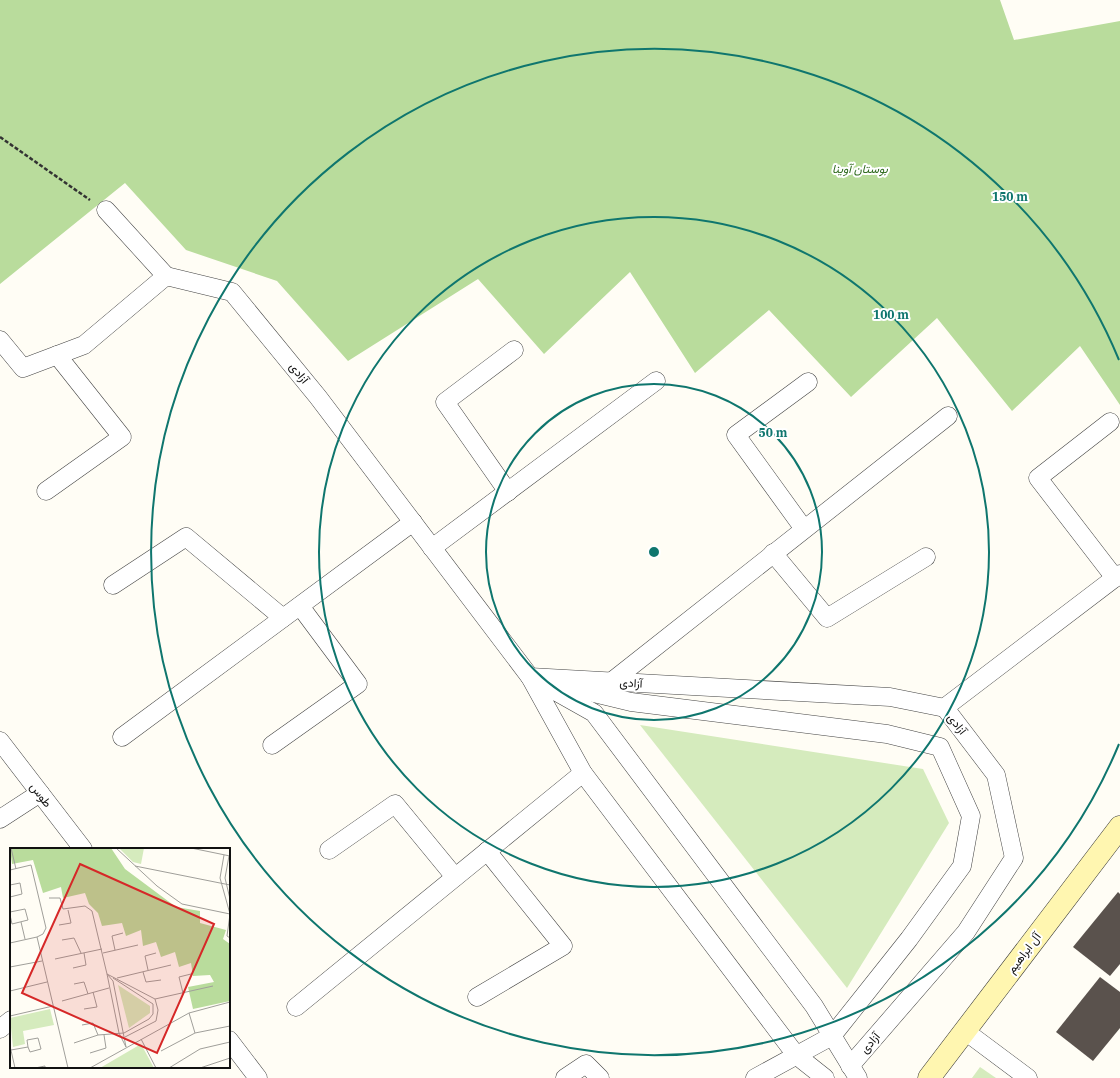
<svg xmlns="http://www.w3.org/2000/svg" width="1120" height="1078" viewBox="0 0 1120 1078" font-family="'IBM Plex Serif',Vazirmatn,serif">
	<rect width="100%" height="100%" fill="#fffdf5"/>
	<!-- green -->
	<g fill="#d5ebbd">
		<polygon points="640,725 923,769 949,823 847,988"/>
		<polygon points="980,1067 996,1078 972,1078"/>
	</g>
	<!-- forest -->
	<polygon fill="#b9dc9c" points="0,0 1000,0 1014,40 1120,21 1120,405 1080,346 1012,411 937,318 851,397 769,310 695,373 630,272 544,354 478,279 348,361 277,281 186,250 125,183 0,284"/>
	<!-- building -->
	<g fill="#5a524d">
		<polygon points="1118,892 1120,894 1120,964 1110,976 1073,947"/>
		<polygon points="1100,977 1120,992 1120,1028 1093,1061 1056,1032"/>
	</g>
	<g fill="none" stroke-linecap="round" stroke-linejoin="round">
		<defs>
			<g id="street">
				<polyline points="106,210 166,276"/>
				<polyline points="0,340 23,368 84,345 166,276 232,292 318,397 530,677 890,697 945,708 996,775 1014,858 966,932 850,1066"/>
				<polyline points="1110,422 1038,478 1115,578"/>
				<polyline points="46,491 122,437 57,355"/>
				<polyline points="508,492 445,402 514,350"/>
				<polyline points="804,529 736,435 808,382"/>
				<polyline points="432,548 656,381"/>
				<polyline points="773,553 827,618 926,557"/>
				<polyline points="113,585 186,537 283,618"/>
				<polyline points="611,682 948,416"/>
				<polyline points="573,688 631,702 887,734 940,747 971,816 962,866 909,939 832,1036 755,1078"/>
				<polyline points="944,708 1120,574"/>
				<polyline points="122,737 413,522"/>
				<polyline points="0,741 83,849"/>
				<polyline points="272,745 358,684 300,606"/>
				<polyline points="0,819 40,793"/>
				<polyline points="329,850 395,804 455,877"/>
				<polyline points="477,997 563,946 487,851"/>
				<polyline points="296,1007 583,773"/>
				<polyline points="0,1029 11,1020"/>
				<polyline points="965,1031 1028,1078"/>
				<polyline points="229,1040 258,1078"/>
				<polyline points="565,1078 586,1064 600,1078"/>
				<polyline points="825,1078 796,1055 583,773 530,677 594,713 814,1006 858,1078"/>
			</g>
			<polyline id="secondary" points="929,1078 1120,827"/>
		</defs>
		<!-- street casing -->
		<use href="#street" stroke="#444" stroke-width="19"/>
		<!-- secondary casing -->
		<use href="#secondary" stroke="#333" stroke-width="23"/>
		<!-- path -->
		<polyline stroke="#333" stroke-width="2.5" stroke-dasharray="4 2" stroke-linecap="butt" points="0,137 90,200"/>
		<!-- street -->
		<use href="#street" stroke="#fff" stroke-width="18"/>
		<!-- secondary -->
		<use href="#secondary" stroke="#fff6b0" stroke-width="22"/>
	</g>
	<!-- distance rings -->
	<g fill="none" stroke="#0f766e" stroke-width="2">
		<circle cx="654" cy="552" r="168"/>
		<circle cx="654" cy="552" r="335"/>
		<path d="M1119 744A503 503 0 1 1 1119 360"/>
	</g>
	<g text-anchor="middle" stroke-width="4" stroke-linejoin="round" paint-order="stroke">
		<!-- park labels -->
		<g font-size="12" font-style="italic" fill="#2f6b1f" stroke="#fff">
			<text x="860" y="173">بوستان آوینا</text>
		</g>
		<!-- street labels -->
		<g font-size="12" fill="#111" stroke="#fff">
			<text transform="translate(299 373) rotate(51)" y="4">آزادی</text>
			<text transform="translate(631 683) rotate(3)" y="4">آزادی</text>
			<text transform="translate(957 724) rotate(52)" y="4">آزادی</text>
			<text transform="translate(41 795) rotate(53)" y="4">طوس</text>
			<text transform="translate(1024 953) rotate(-53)" y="4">آل ابراهیم</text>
			<text transform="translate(870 1043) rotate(-49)" y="4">آزادی</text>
		</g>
	</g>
	<!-- overview -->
	<g transform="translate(10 848)">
		<rect width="220" height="220" fill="#fffdf5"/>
		<path d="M109,0H134L131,16L123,14ZM108,137L140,158V165L119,180ZM40,161L44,177L13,183L15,196L3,199L0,170ZM131,196L144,220H90Z" fill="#d5ebbd"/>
		<path d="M0,0H101L115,21L166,59L190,63V75L216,82L213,91L220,96V153L183,161L178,139L204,134L200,127L183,128L181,115L169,119L165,104L151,109L146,94L133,98L131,82L116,88L112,75L92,78L88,65L79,56L75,45L53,50L51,39L33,45L23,12L2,16Z" fill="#b9dc9c"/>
		<path fill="none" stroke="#a09f9a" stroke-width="1" d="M1,0L6,21M106,0L147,38L172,56L220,66M181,0L220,8M214,7L210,30L220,66L217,88L220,90M219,8L215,30L220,51M125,18L220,37M0,22L21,17L36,80L33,86L27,89L0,95M0,37L10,35L12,46L0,49M39,50H50L53,61L75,58L82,63L97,126L145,151L148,162L146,173L115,189M0,64L15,61L18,72L2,76L0,67M11,74L15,91M49,77L61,75L58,62M27,89L58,220M52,92L64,90L71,105M105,102L102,88L113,85M93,105L128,97M45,111L92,101M0,119L32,113M63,120L76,117L74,105M138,122L135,108L146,105M133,124L136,134L151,132M97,126L103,133L116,199L109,185ZM107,130L161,117M64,136L74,134L78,146M0,143L37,134M173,145L169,129L181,126M145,151L203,138M52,153L99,140M74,161L87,159L83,144M179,165L185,185M0,168L43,158M72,177L83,175L88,187M131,191L146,220M64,195L88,187L114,185L139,171L143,166V156L103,130M0,198L5,220M1,202L18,199L17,192L28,190L31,201L20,204L18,199M151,203L185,185L220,178M80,205L96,200L94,187M25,220L35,218V220M80,220L179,165L220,154M159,220L190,201L220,194M190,220L220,210"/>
		<path fill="#d62828" fill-opacity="0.15" stroke="#d62828" stroke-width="2" d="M70,16L204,76L147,205L12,145Z"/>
		<rect width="220" height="220" fill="none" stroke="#111" stroke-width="2"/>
	</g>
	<circle cx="654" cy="552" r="6" fill="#0f766e" stroke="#fff" stroke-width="2"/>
	<g font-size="12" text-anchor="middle" font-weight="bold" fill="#0f766e" stroke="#fff" stroke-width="4" stroke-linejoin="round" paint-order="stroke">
		<text x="1010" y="201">150 m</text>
		<text x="891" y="319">100 m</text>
		<text x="773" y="437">50 m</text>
	</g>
</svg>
